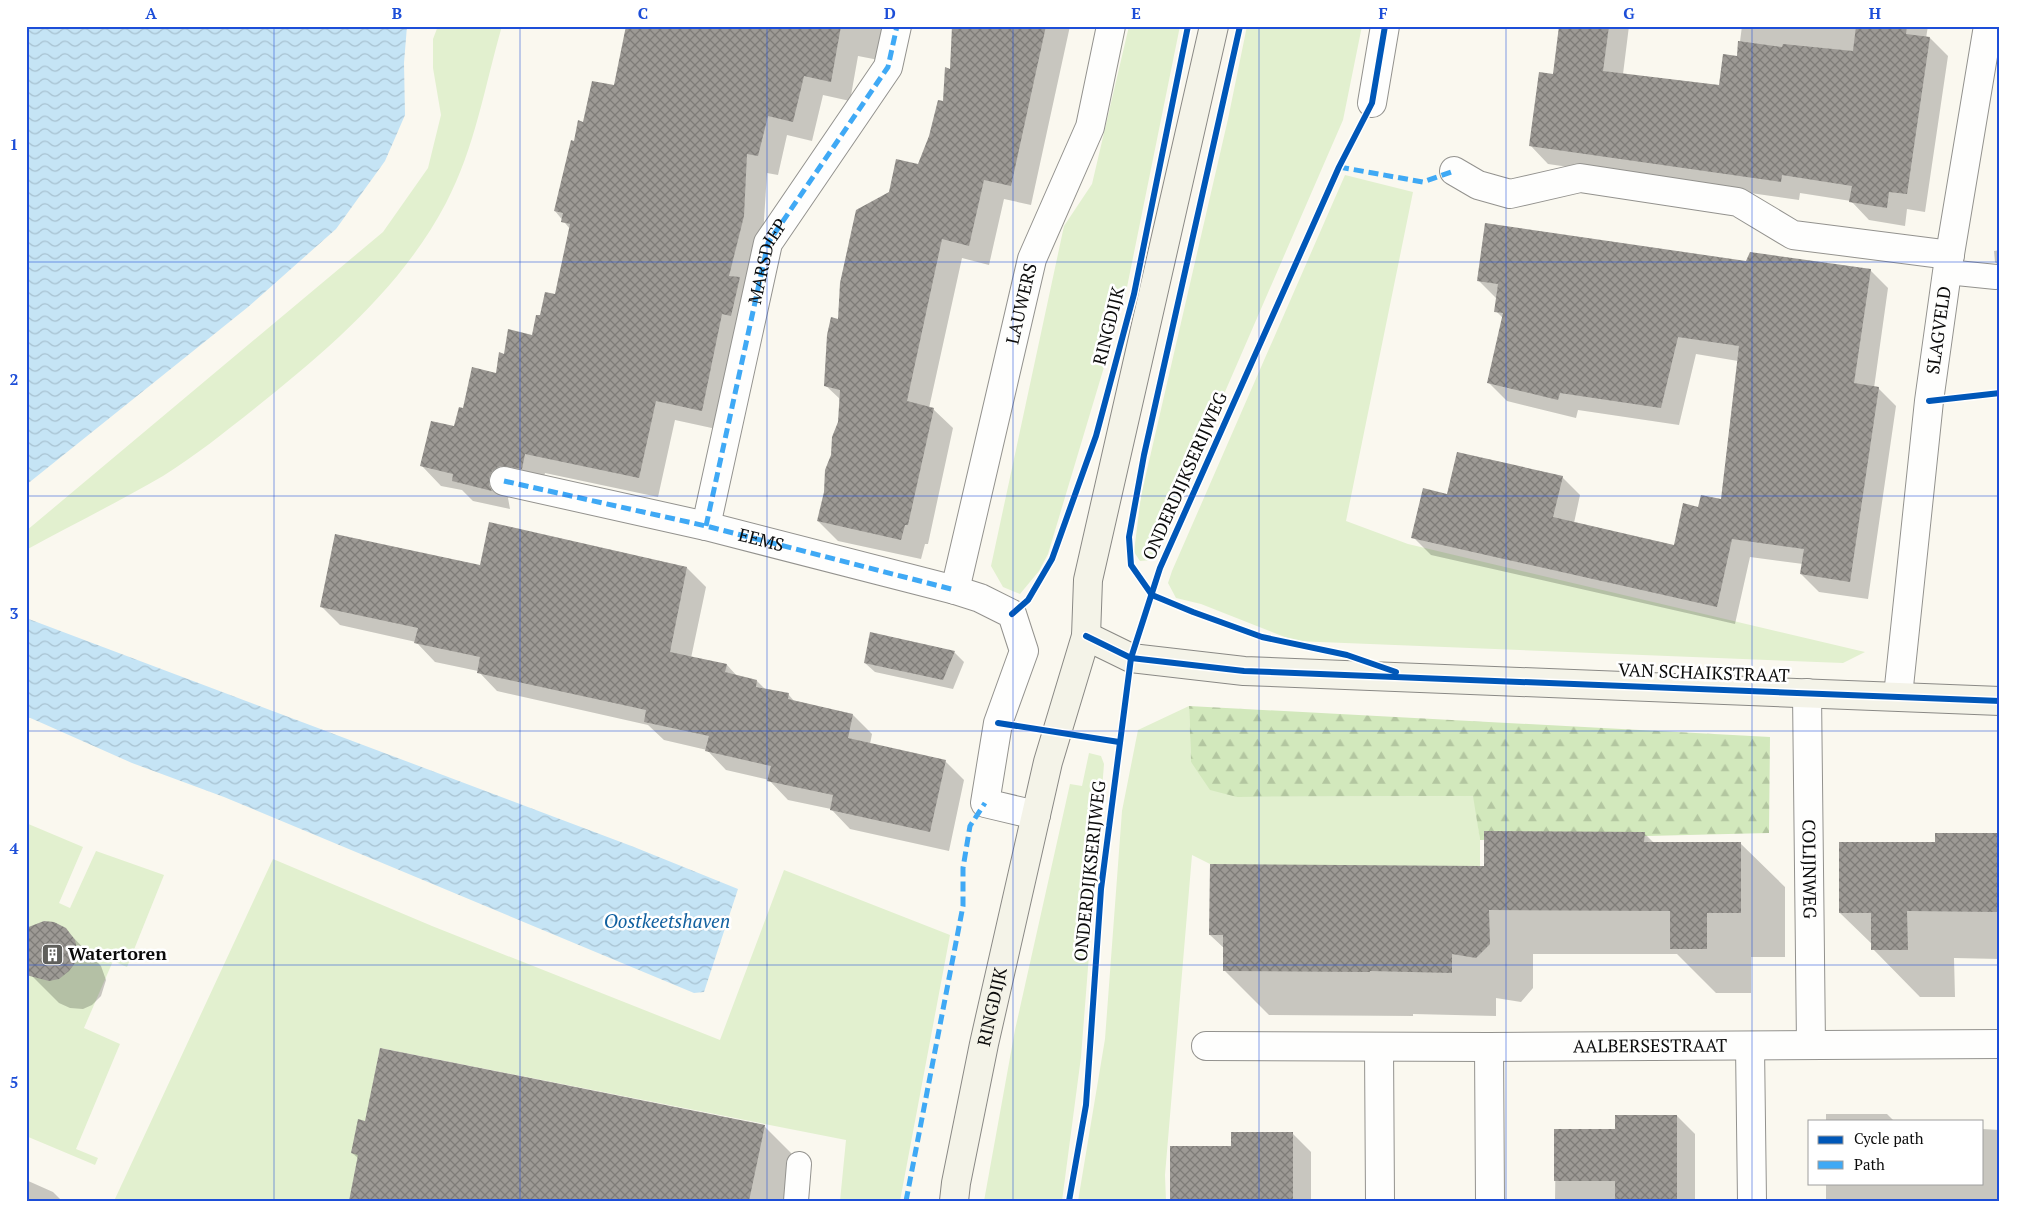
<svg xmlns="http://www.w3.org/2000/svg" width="2026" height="1227" viewBox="0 0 2026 1227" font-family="'PT Serif',serif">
	<defs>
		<pattern id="forest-firs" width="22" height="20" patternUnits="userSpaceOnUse" patternTransform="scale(1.25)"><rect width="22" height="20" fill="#d2e8bc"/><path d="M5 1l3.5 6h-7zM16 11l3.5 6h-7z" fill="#b3c6a0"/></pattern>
		<pattern id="water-waves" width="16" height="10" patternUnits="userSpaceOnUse" patternTransform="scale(1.25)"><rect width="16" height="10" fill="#c5e4f5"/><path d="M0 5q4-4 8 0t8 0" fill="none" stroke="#a8c2d1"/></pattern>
		<pattern id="building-cross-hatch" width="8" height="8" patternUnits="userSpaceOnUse" patternTransform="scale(1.25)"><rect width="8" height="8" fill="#9d9a95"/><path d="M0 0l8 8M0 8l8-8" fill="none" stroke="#7e7c78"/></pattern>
	</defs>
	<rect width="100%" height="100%" fill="#faf8ef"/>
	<!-- grass -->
	<g fill="#e2f0cf">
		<path d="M438,26H502C485,85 475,148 446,203C402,287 328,350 254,409C225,432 195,456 163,476C118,502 72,525 26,550V531L383,232L428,168L441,115L433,68V39Z"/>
		<polygon points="1129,26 1180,26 1125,297 1048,554 1039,571 1020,594 1003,587 991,566 1064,226 1092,184"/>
		<polygon points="1247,26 1362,26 1343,120 1152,560 1140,561 1134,552 1141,496 1228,119"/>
		<polygon points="1345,175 1413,192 1346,521 1408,544 1865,652 1843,663 1295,641 1201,604 1176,598 1168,583 1172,571"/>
		<polygon points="1189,706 1191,762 1237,797 1474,796 1480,840 1480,868 1216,867 1192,855 1165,1175 1166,1201 1078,1201 1105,1039 1122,811 1138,730"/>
		<polygon points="1089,753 1101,756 1104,764 1081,1057 1062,1201 984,1201 1015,1030 1070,784 1082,786"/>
		<polygon points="26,823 83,847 59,903 70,908 96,851 164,875 127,967 113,961 84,1028 120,1044 76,1149 98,1158 95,1165 26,1136"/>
		<polygon points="273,859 432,926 720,1040 784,870 950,935 900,1201 840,1201 846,1140 380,1048 352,1201 114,1201"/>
	</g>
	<!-- forest -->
	<polygon fill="url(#forest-firs)" points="1189,706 1770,737 1769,833 1480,840 1473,796 1237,797 1210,790 1191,762"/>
	<!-- water -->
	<g fill="url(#water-waves)">
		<polygon points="26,26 407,26 404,63 405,115 385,161 336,229 248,307 26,485"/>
		<polygon points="26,618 634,847 738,889 704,992 694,993 224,797 132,763 26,716"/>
	</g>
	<!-- shadow -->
	<g fill="#0003">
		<polygon points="662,26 901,26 889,62 858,56 850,101 823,95 812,141 787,135 778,175 767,173 763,236 721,430 675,420 658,497 545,473 541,488 512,490 508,498 510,509 473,501 462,490 441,486 422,466 455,427 464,409 497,374 505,355 533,336 541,317 556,295 570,229 555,211 575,142 584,123"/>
		<polygon points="955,26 1070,26 1031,205 1004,199 989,265 962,258 929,408 933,409 953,428 928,544 925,544 921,559 838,541 818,521 840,422 841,400 825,385 840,320 890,193 919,165 945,103 952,70"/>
		<polygon points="1560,26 1629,26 1623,74 1720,86 1738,57 1742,26 1928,26 1926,38 1930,38 1948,56 1925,212 1907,209 1905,226 1869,220 1851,201 1800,193 1799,200 1548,164 1530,145 1554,76"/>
		<polygon points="2000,250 2000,267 1995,262 1994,251"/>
		<polygon points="1747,262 1870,270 1888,288 1874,388 1878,388 1896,406 1868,599 1819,592 1801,574 1803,564 1750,557 1735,624 1431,555 1413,537 1448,495 1562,477 1580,495 1574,523 1675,546 1699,508 1722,500 1738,361 1696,354 1679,425 1578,410 1576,418 1507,401 1489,383 1503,318 1496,311 1497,299 1479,281"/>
		<polygon points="481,567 687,568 706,587 691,658 727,665 737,676 757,681 766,690 788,694 795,702 853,715 872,734 870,744 945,761 964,780 949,851 850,829 831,809 788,800 769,780 726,770 707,750 664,740 648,725 497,691 478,671 435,662 416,642 340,625 321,606"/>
		<polygon points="954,652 964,662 953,689 875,672 865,663"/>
		<polygon points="1644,833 1654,843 1740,843 1785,887 1785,957 1751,957 1751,993 1716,993 1677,954 1533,954 1533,988 1521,1002 1496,998 1496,1016 1413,1014 1413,1016 1269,1015 1225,971 1225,949 1210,935 1485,868"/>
		<polygon points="2000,834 2000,959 1954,958 1955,997 1920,997 1873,949 1873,945 1840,913 1936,844"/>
		<polygon points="65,929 101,966 106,980 101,996 92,1005 83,1009 70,1008 59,1003 30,974"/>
		<polygon points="1826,1114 1887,1114 1894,1121 1826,1121"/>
		<polygon points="1677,1116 1695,1134 1695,1201 1555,1201 1556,1131 1616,1130"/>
		<polygon points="366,1122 764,1126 793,1155 784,1201 350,1201 359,1159 352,1153"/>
		<polygon points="1982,1129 2000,1130 2000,1201 1826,1201 1826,1183 1982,1183"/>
		<polygon points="1292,1133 1311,1152 1311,1201 1171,1201 1171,1148 1232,1148"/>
		<polygon points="26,1180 53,1192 62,1201 26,1201"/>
	</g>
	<!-- building -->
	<g fill="url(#building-cross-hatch)">
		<polygon points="626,26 841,26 831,82 804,76 793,122 768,116 758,156 747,154 744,216 729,276 740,277 731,316 722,314 702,411 656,401 639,478 525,454 522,469 500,466 492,471 489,478 489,485 492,491 452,481 453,474 420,466 431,421 454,426 459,407 463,408 472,367 496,373 499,352 504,354 508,329 532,335 536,315 540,315 545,292 555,294 570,224 561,222 563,213 554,211 571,140 574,141 578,120 583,122 592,81 614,85"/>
		<polygon points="952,26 1046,26 1011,186 984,180 969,246 942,239 907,401 934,408 908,525 905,525 901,540 817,521 824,492 825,470 831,455 832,437 838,422 840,390 824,386 827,335 831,317 838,319 840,283 856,210 889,192 896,159 918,164 929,136 938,100 943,101 945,67 950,69"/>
		<polygon points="1559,26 1609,26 1603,71 1719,85 1723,54 1737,56 1738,41 1782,47 1783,44 1853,51 1856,26 1907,26 1906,34 1930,37 1907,194 1889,192 1887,208 1849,202 1852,186 1782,175 1781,182 1529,146 1539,72 1553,74"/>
		<polygon points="1485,223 1746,261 1750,252 1871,269 1854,383 1879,387 1850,582 1800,574 1804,549 1732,539 1717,607 1411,538 1423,488 1447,494 1457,452 1563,476 1553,517 1674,545 1683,503 1698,507 1701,495 1721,499 1739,346 1678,337 1661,408 1560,393 1558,400 1487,383 1503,313 1494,312 1498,284 1477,281"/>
		<polygon points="489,522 687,567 670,652 727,664 725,672 757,680 756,687 789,693 788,699 853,714 848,738 946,760 930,832 830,810 833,795 767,781 771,766 705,751 709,736 644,722 646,710 477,673 480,657 414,643 418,628 320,607 335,534 480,565"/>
		<polygon points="870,632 955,651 943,680 864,663"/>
		<polygon points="1484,831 1645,832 1644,842 1741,842 1741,913 1707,913 1707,949 1670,949 1670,911 1489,910 1490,944 1476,958 1452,954 1452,973 1370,971 1370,972 1223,971 1223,935 1209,935 1210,864 1484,866"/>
		<polygon points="1935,833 2000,833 2000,912 1907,911 1908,950 1871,950 1871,913 1839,913 1839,842 1935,842"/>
		<polygon points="44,921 54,922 66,928 75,940 77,950 75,963 69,971 59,979 49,981 26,975 26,928"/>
		<polygon points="380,1048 765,1125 749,1201 349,1201 358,1155 351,1153 358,1119 365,1121"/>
		<polygon points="1615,1115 1677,1115 1677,1201 1615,1201 1615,1181 1554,1181 1554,1129 1615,1129"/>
		<polygon points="1231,1132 1293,1132 1293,1201 1170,1199 1170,1146 1231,1146"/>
	</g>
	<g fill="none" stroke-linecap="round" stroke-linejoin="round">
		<defs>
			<g id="lane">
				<polyline points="1947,272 1996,277"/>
				<polyline points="796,1201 799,1164"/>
			</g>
			<g id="street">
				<polyline points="1372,103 1385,26"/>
				<polyline points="1454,171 1478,185 1510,194 1580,178 1738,202 1793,235 1950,255"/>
				<polyline points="504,481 706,526 955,590 980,598 1012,614 1024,651 998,723 985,803 1036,815"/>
				<path id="s1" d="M706,526L768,243L888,67L897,26"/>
				<path id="s2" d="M955,590L1032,259L1090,127L1111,26"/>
				<path id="s3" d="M1807,693L1811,1045"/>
				<path id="s4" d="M1898,696L1929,401L1947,272L1988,26"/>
				<path id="s5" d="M1206,1046L1489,1047L2000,1044"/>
				<polyline points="1750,1046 1752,1201"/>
				<polyline points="1379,1047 1380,1201"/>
				<polyline points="1489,1047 1490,1201"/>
			</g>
			<g id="secondary">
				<polyline points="1086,636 1131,658 1244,671 2000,701"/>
				<path id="s6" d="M954,1201L956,1183L984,1044L1048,762L1086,636L1088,580L1214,26"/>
			</g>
		</defs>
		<!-- lane casing -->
		<use href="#lane" stroke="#93928e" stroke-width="26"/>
		<!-- street casing -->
		<use href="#street" stroke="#93928e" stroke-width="30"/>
		<!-- secondary casing -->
		<use href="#secondary" stroke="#8a8985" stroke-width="30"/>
		<!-- lane -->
		<use href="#lane" stroke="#fefefd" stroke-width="24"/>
		<!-- street -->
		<use href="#street" stroke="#fefefd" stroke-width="28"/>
		<!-- secondary -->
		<use href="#secondary" stroke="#f4f3e8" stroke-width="28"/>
		<!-- quiet -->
		<g stroke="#3fa9f5" stroke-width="5" stroke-dasharray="10 5" stroke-linecap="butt">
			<polyline points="1339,167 1423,182 1454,171"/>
			<path id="s7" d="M504,481L706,526L955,590"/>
			<polyline points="706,526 768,243 888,67 897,26"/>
			<polyline points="906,1201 963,906 963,868 970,826 985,803"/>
		</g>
		<defs>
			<g id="cycleway">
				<polyline points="1240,26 1144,455 1129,537 1131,565 1152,595 1193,612 1262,637 1347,655 1396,672"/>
				<polyline points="1929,401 2000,393"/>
				<polyline points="1012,614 1028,600 1052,559 1096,436 1134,294 1188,26"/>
				<polyline points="1086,636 1131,658 1244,671 2000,701"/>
				<polyline points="998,723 1119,742"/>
				<polyline points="1069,1201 1086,1105 1101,889 1131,658 1160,568 1339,167 1372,103 1385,26"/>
			</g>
		</defs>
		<!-- cycleway casing -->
		<use href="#cycleway" stroke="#fff" stroke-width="9"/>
		<!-- cycleway -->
		<use href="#cycleway" stroke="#0057b8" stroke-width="6"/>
	</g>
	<!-- grid -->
	<path fill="none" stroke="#1d4ed8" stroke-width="1" stroke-opacity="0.55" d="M274,26V1201M520,26V1201M767,26V1201M1013,26V1201M1259,26V1201M1506,26V1201M1752,26V1201M26,262H2000M26,496H2000M26,731H2000M26,965H2000"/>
	<!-- icons -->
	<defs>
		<symbol id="building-square" viewBox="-11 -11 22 22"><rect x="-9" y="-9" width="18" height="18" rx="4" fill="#5f5f5b" stroke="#fff"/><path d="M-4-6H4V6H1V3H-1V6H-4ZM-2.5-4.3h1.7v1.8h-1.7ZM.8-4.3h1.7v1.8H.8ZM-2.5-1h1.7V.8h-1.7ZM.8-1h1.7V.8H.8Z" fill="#fff"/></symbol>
	</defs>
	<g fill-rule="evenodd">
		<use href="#building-square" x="40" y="942" width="25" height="25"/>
	</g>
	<g text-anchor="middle" stroke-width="5" stroke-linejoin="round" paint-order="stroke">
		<!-- street labels -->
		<g font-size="18" fill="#0c0c0c" stroke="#fff">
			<text dy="6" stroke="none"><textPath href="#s1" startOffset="272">MARSDIEP</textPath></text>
			<text dy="6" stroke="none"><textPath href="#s2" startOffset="294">LAUWERS</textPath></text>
			<text transform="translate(1109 326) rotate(-76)" y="6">RINGDIJK</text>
			<text dy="6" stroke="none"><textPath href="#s4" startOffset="368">SLAGVELD</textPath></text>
			<text transform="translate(1185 476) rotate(-66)" y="6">ONDERDIJKSERIJWEG</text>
			<text dy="6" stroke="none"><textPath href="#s7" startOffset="264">EEMS</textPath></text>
			<text transform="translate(1704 673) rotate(2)" y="6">VAN SCHAIKSTRAAT</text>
			<text dy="6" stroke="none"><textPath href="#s3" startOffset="176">COLIJNWEG</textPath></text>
			<text transform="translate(1090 871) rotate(-84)" y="6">ONDERDIJKSERIJWEG</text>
			<text dy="6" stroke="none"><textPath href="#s6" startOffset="198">RINGDIJK</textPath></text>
			<text dy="6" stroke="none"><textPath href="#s5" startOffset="444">AALBERSESTRAAT</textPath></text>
		</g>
		<!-- poi labels -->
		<g font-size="18" font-weight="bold" fill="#0c0c0c" stroke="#fff" text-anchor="start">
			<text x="68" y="960">Watertoren</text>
		</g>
		<!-- water labels -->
		<g font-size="19" font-style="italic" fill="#1261a0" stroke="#fff">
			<text x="667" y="928">Oostkeetshaven</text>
		</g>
	</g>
	<!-- border -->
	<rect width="2026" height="1227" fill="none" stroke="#ffffff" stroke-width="55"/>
	<!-- legend -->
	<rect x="1808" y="1120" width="175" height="65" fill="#ffffff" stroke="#9e9e9e"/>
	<rect x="1818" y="1136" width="25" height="8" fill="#0057b8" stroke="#9e9e9e"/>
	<text x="1854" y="1144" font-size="15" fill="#0c0c0c">Cycle path</text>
	<rect x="1818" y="1161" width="25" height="8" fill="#3fa9f5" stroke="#9e9e9e"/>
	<text x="1854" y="1170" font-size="15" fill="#0c0c0c">Path</text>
	<rect x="28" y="28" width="1970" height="1172" fill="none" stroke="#1d4ed8" stroke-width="2"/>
	<g font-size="16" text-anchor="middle" font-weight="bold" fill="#1d4ed8">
		<text x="151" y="19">A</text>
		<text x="397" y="19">B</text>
		<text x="643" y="19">C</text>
		<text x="890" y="19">D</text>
		<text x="1136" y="19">E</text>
		<text x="1383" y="19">F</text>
		<text x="1629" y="19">G</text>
		<text x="1875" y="19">H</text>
		<text x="14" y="150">1</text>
		<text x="14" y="385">2</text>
		<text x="14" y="619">3</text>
		<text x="14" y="854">4</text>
		<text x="14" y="1088">5</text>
	</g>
</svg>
